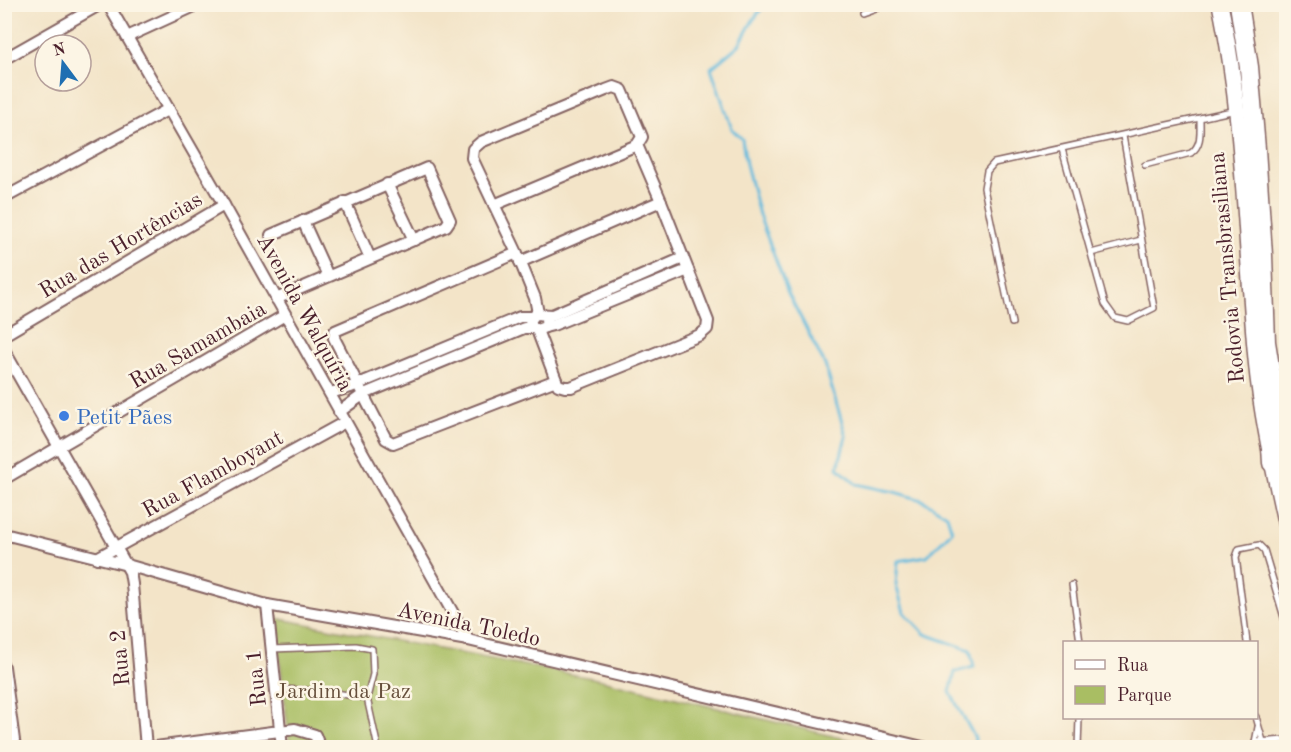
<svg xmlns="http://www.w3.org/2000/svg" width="1291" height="752" viewBox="0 0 1291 752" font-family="'Old Standard TT',serif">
	<rect width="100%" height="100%" fill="#fcf5e5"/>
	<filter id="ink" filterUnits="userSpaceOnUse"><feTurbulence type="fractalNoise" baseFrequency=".0167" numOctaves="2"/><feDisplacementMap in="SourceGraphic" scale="12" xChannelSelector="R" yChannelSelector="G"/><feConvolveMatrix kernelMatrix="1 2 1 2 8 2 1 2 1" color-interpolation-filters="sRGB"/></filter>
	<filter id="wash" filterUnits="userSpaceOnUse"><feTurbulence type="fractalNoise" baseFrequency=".008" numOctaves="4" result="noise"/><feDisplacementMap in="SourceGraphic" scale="24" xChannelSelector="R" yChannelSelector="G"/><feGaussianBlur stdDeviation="1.35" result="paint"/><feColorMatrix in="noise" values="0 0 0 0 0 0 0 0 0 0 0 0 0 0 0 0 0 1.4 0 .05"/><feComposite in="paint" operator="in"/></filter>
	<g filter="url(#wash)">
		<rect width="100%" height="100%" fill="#f3e4c8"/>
		<!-- green -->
		<polygon fill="#a9be63" stroke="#7a6e47" stroke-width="1.5" points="275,618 597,679 879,747 290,747"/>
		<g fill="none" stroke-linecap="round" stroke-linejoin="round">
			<!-- stream -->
			<polyline stroke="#60badd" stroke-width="3" points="763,4 763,7 753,20 739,45 711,68 732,129 742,139 746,164 759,215 788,293 825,365 846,436 838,468 856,484 895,492 922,500 947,515 952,531 927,556 898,561 896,585 904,612 925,634 970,650 974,667 955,672 950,692 975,738 974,748"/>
		</g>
	</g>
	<g filter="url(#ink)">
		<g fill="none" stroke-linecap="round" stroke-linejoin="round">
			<defs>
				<g id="lane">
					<polyline points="862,13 887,4"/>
					<polyline points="1062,149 1105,304 1115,318 1128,321 1154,308 1123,136"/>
					<path d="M1145,165L1191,153C1202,145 1200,132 1200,119"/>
					<polyline points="1091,253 1141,240"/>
					<polyline points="1012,323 984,188 987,171 994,163 1236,110"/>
					<polyline points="1072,585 1080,642"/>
					<polyline points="1247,642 1236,557 1239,549 1259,545 1264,550 1286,624"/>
					<polyline points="272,649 356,646 372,649 373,674 367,698"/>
					<polyline points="277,689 323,691 367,698 378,748"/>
					<polyline points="1256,717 1265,748"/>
					<polyline points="1258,727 1255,742 1259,748"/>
					<polyline points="1255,742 1286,740"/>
					<polyline points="1078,748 1079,718"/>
				</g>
				<g id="street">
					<polyline points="108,4 224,205 468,640"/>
					<polyline points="127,37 199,4"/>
					<polyline points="4,59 101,4"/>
					<polyline points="387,184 414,240"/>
					<polyline points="4,198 169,109"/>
					<polyline points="345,202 370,258"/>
					<polyline points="494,205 637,145 642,137 622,90 614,87 606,90 481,142 473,149 472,158 517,253 335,331 334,338 386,439 393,443 556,380 558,385 565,387 571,387 700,335 707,329 708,321 661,201 637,145"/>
					<polyline points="303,221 328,276"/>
					<polyline points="271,235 427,168 450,220 446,226 276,299"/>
					<polyline points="518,256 535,298 538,313"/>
					<polyline points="520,262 661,201"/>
					<polyline points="544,315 547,321 545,327 537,330 533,328 530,321 535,314 552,315 683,258"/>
					<polyline points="545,327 553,325 688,270"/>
					<polyline points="537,330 556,380"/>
					<polyline points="4,335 224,205"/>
					<polyline points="4,350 130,572 132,584 146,748"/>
					<polyline points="330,393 351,387 520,317 531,317"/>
					<polyline points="339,412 364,394 524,328 533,328"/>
					<polyline points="4,479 285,315"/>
					<polyline points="4,534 127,565 267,605 468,640 927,748"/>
					<polyline points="97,558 345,422"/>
					<polyline points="267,605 282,748"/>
					<polyline points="4,667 15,748"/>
					<polyline points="148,748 295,729 315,735 320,748"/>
				</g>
				<path id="secondary" d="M1220,4C1245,122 1245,241 1256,359C1261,415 1274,471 1286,526"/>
				<g id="highway">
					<polyline points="1239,4 1249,67 1256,149 1263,255 1266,342 1286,466"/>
					<polyline points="1270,430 1272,463"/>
				</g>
			</defs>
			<!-- lane casing -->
			<use href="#lane" stroke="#856462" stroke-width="8"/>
			<!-- street casing -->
			<use href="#street" stroke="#856462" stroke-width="14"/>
			<!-- secondary casing -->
			<use href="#secondary" stroke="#856462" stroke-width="18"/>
			<!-- highway casing -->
			<use href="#highway" stroke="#856462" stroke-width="21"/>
			<!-- lane -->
			<use href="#lane" stroke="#fff" stroke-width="5"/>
			<!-- street -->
			<use href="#street" stroke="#fff" stroke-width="10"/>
			<!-- secondary -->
			<use href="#secondary" stroke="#fff" stroke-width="15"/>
			<!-- highway -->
			<use href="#highway" stroke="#fff" stroke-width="18"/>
		</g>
	</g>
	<!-- markers -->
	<circle fill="#3f7fe0" stroke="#fcf5e5" stroke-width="2" cx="64" cy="416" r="6"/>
	<g text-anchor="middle" stroke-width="5" stroke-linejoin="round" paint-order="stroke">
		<!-- street labels -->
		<g font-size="22" fill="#4a1f2b" stroke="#fcf5e5">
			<text transform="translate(120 244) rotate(-31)" y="8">Rua das Hortências</text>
			<text transform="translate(1226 268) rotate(-95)" y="8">Rodovia Transbrasiliana</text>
			<text transform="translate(306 312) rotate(61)" y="8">Avenida Walquíria</text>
			<text transform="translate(197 344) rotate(-30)" y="8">Rua Samambaia</text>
			<text transform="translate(212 473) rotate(-29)" y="8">Rua Flamboyant</text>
			<text transform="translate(469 623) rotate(12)" y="8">Avenida Toledo</text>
			<text transform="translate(119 658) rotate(-95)" y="8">Rua 2</text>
			<text transform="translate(255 678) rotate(-96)" y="8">Rua 1</text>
		</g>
		<!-- shop labels -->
		<g font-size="22" fill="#366cbe" stroke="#fcf5e5" text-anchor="start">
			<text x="76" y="424">Petit Pães</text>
		</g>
		<!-- park labels -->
		<g font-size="22" fill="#664f3c" stroke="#fcf5e5">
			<text x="343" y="698">Jardim da Paz</text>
		</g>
	</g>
	<!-- margin -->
	<rect width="1291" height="752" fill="none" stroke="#fcf5e5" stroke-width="24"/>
	<!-- legend -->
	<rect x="1063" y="641" width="195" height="78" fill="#fcf5e5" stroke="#b59f9b" stroke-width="1.5"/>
	<rect x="1075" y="660" width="30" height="9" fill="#ffffff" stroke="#b59f9b" stroke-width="1.5"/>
	<text x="1117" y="671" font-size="18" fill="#4a1f2b">Rua</text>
	<rect x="1075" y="686" width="30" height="18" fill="#a9be63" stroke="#b59f9b" stroke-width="1.5"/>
	<text x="1117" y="701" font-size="18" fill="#4a1f2b">Parque</text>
	<!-- north arrow -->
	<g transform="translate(63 63) rotate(344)"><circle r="28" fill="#fcf5e5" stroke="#b59f9b" stroke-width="1.5"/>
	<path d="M0-4.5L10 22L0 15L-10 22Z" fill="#1f6fb2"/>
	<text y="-9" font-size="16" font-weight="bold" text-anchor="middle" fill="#4a1f2b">N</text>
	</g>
</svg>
